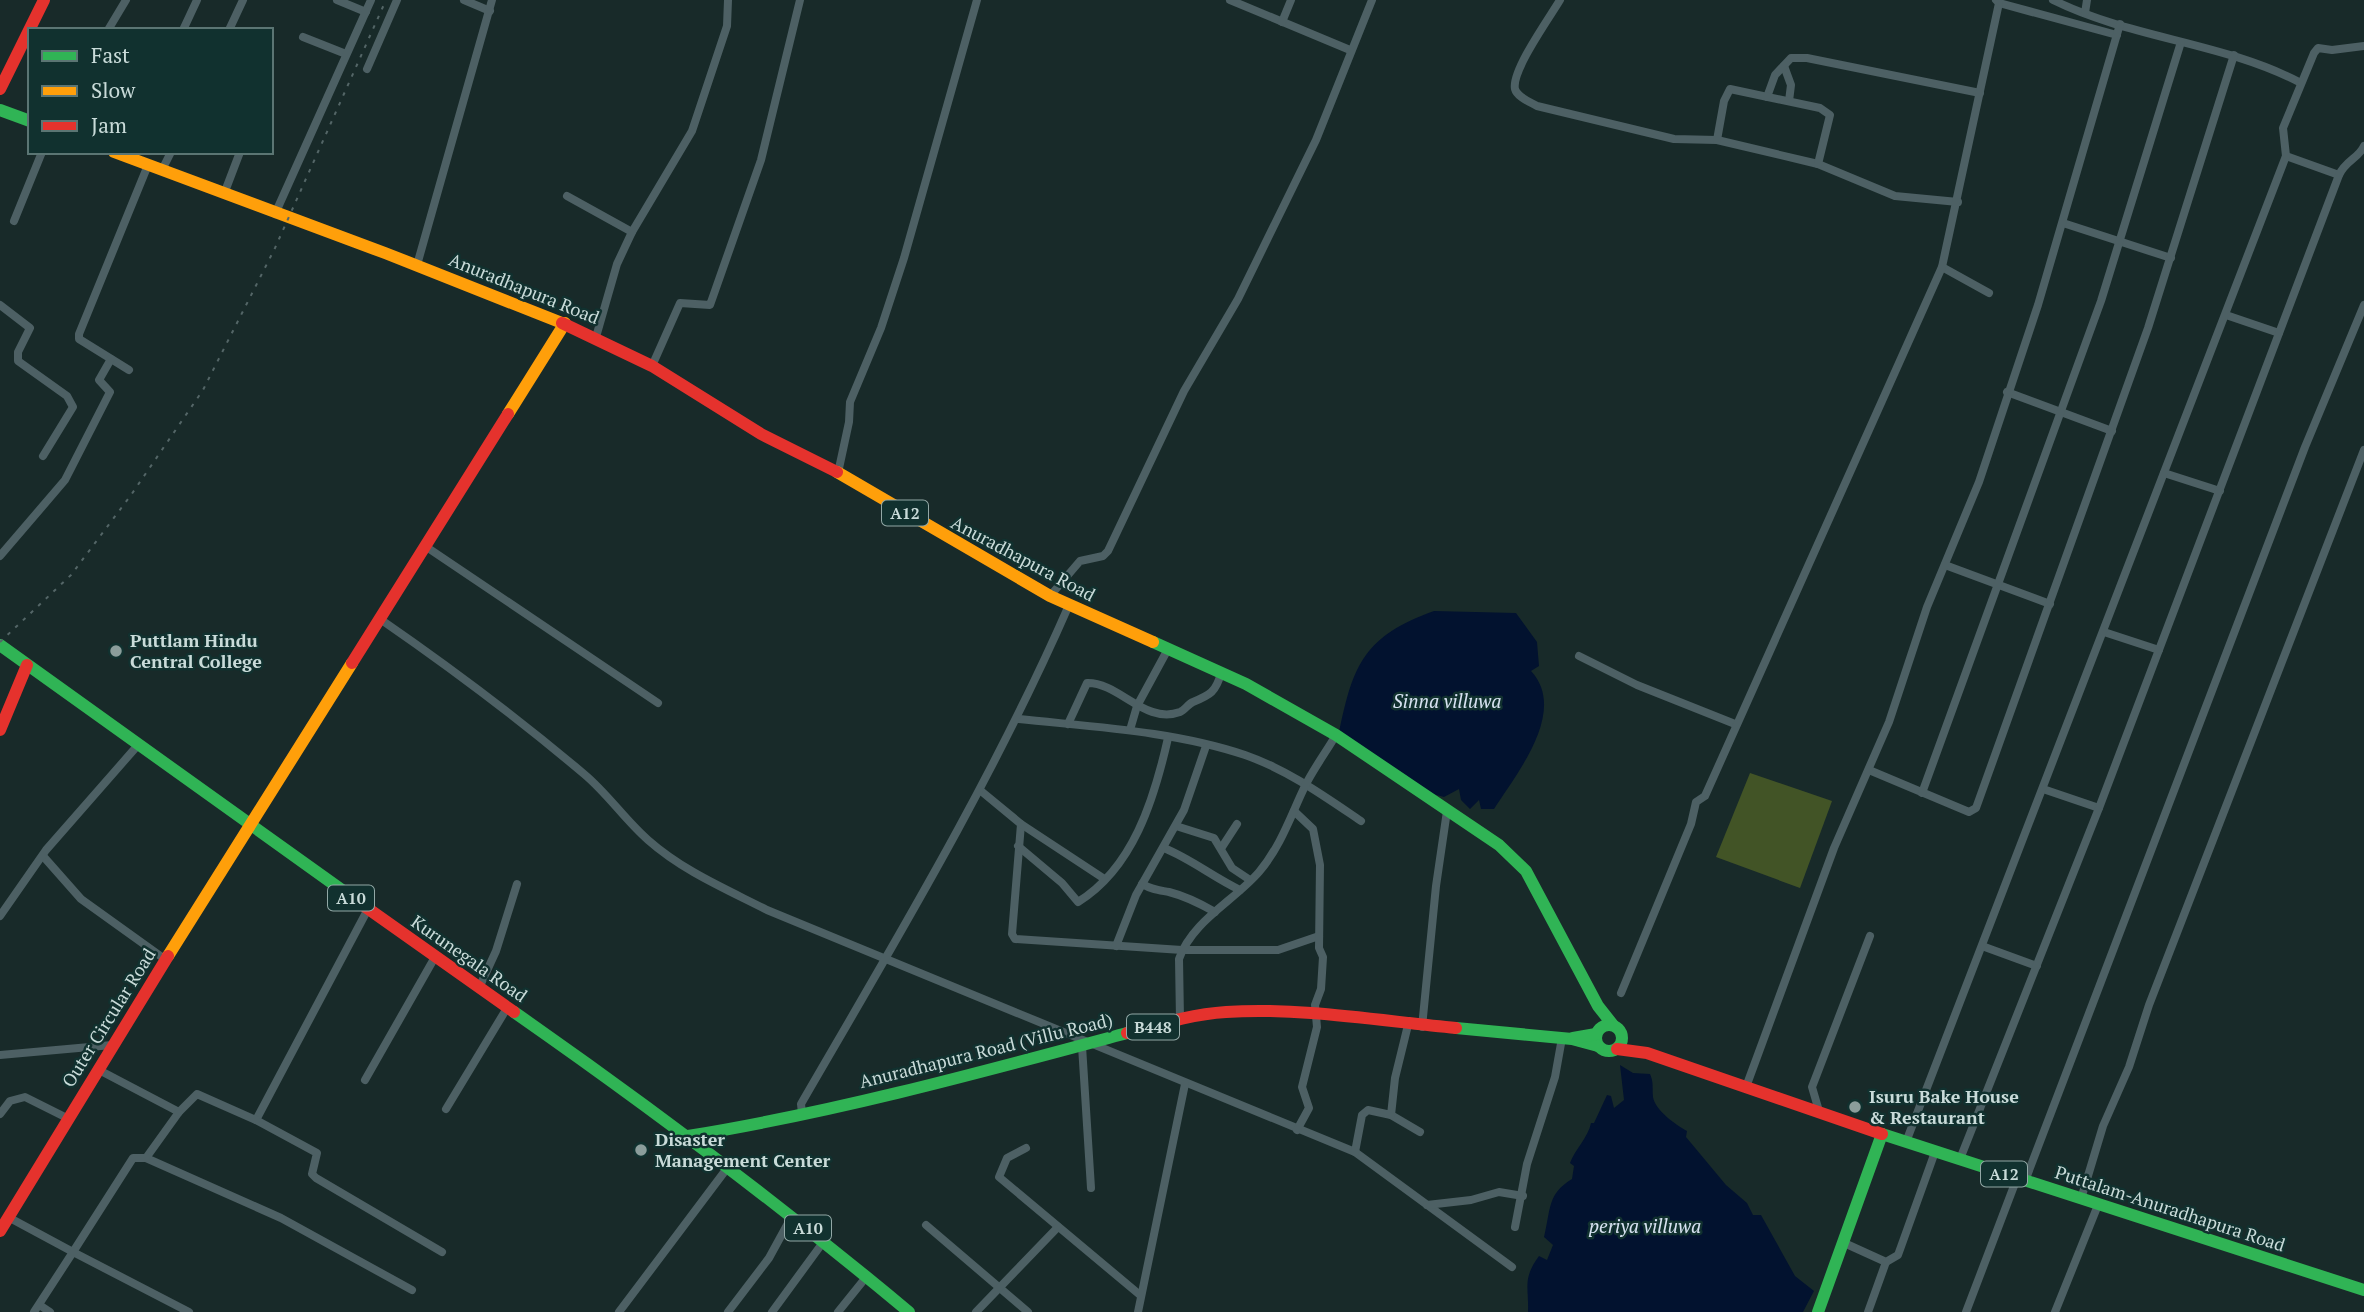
<svg xmlns="http://www.w3.org/2000/svg" width="2364" height="1312" viewBox="0 0 2364 1312" font-family="'PT Serif',serif">
	<rect width="100%" height="100%" fill="#182a29"/>
	<!-- green -->
	<polygon fill="#425426" points="1750,773 1832,801 1800,888 1716,857"/>
	<!-- water -->
	<g fill="#02122f">
		<path d="M1434,611L1516,613L1537,642L1539,666L1531,671C1568,711 1517,773 1494,809H1481L1479,800L1470,809L1461,800L1459,789L1444,797L1429,793L1339,733C1353,663 1365,636 1434,611Z"/>
		<path d="M1620,1065L1633,1073L1650,1074C1654,1083 1652,1088 1653,1097C1655,1110 1676,1125 1687,1131L1686,1137L1726,1185L1747,1203L1753,1215H1761L1795,1276L1814,1291L1803,1312H1528C1529,1287 1522,1279 1539,1256L1547,1260L1553,1245L1544,1237C1551,1209 1547,1194 1572,1179L1574,1166L1570,1163C1575,1149 1588,1138 1591,1123H1594L1607,1095L1611,1096L1614,1108L1624,1100Z"/>
	</g>
	<g fill="none" stroke-linecap="round" stroke-linejoin="round">
		<!-- street -->
		<g stroke="#4d6064" stroke-width="8">
			<polyline points="337,0 366,12"/>
			<polyline points="464,0 490,11"/>
			<polyline points="1230,0 1350,50"/>
			<path d="M1560,0C1550,17 1511,71 1515,89C1517,97 1530,102 1537,106L1674,139L1717,140L1818,164L1895,196L1958,202"/>
			<path d="M2053,0C2132,39 2223,42 2301,83"/>
			<polyline points="1999,3 2117,35"/>
			<polyline points="2085,13 2087,0"/>
			<polyline points="1282,22 1291,0"/>
			<polyline points="108,30 126,0"/>
			<polyline points="183,30 197,0"/>
			<polyline points="229,30 243,0"/>
			<polyline points="303,37 346,54"/>
			<polyline points="1784,66 1791,85 1789,101"/>
			<polyline points="367,69 397,0"/>
			<polyline points="1767,97 1775,75 1791,58 1807,58 1980,93"/>
			<polyline points="1717,140 1724,101 1730,89 1820,108 1830,115 1818,164"/>
			<polyline points="2286,156 2339,175"/>
			<polyline points="162,170 171,152"/>
			<polyline points="224,194 240,152"/>
			<polyline points="567,196 632,232"/>
			<polyline points="275,214 371,0"/>
			<polyline points="14,221 42,152"/>
			<polyline points="2063,223 2171,258"/>
			<polyline points="417,265 492,0"/>
			<polyline points="1942,267 1989,293"/>
			<polyline points="0,305 30,328 18,352 18,361 67,396 73,407 43,456"/>
			<polyline points="2226,315 2279,333"/>
			<polyline points="596,337 617,264 632,232 692,131 727,26 728,0"/>
			<polyline points="652,366 680,303 710,305 761,160 800,0"/>
			<polyline points="129,370 79,339 79,334 148,165"/>
			<polyline points="2007,392 2112,431"/>
			<polyline points="838,473 849,422 850,402 881,328 904,258 977,0"/>
			<polyline points="2164,473 2220,491"/>
			<polyline points="425,546 658,703"/>
			<polyline points="0,556 65,480 110,392 99,380 111,359"/>
			<polyline points="1945,565 2050,604"/>
			<polyline points="1050,596 1080,561 1103,556 1108,551 1184,391 1238,299 1316,140 1372,0"/>
			<path d="M380,619C451,668 519,719 584,774C608,794 625,820 648,840C683,871 726,889 767,910L1355,1152L1512,1267"/>
			<polyline points="2104,632 2159,650"/>
			<polyline points="1579,656 1637,685 1735,724"/>
			<path d="M1019,719C1093,727 1174,731 1245,755C1288,770 1324,796 1361,821"/>
			<path d="M1068,724L1087,683C1119,682 1145,725 1180,712C1185,710 1188,704 1193,702C1210,695 1216,692 1221,673"/>
			<polyline points="1130,730 1137,706 1168,649"/>
			<polyline points="1869,770 1969,812 1976,808 2148,328 2234,55"/>
			<polyline points="2043,789 2099,808"/>
			<polyline points="981,791 1021,824 1012,934 1015,939 1182,950 1278,950 1319,936"/>
			<polyline points="1922,793 2101,301 2181,42"/>
			<polyline points="1294,811 1313,829 1320,865 1319,948 1323,957 1321,989 1315,1005 1317,1027 1302,1087 1309,1108 1297,1130"/>
			<polyline points="1021,824 1103,878"/>
			<polyline points="1176,826 1214,838 1232,868 1250,880"/>
			<path d="M1018,846L1062,883L1078,902C1133,868 1154,800 1168,738"/>
			<polyline points="1222,847 1237,824"/>
			<path d="M1164,848C1191,859 1213,877 1240,890"/>
			<polyline points="43,856 81,899 166,960"/>
			<path d="M1142,884C1153,890 1158,890 1169,892C1185,896 1201,904 1215,912"/>
			<polyline points="368,909 256,1120 317,1153 312,1174 316,1178 442,1252"/>
			<polyline points="0,916 46,850 138,745"/>
			<polyline points="1116,946 1136,895 1184,810 1206,746"/>
			<polyline points="1982,946 2037,966"/>
			<polyline points="479,988 496,951 517,884"/>
			<polyline points="1621,993 1691,824 1696,802 1705,796 1942,267 1999,3 1996,0"/>
			<path d="M1180,1019L1179,959C1192,921 1234,901 1259,872C1281,846 1291,815 1305,786C1314,768 1326,752 1336,735"/>
			<polyline points="1422,1027 1436,886 1447,811"/>
			<polyline points="1082,1046 1091,1188"/>
			<polyline points="0,1055 112,1045"/>
			<polyline points="97,1069 179,1112"/>
			<polyline points="365,1080 435,957"/>
			<polyline points="1746,1087 1834,848 1889,722 1927,607 1979,482 2038,305 2120,24"/>
			<polyline points="446,1109 507,1008"/>
			<polyline points="1819,1111 1812,1087 1870,936"/>
			<path d="M802,1113L801,1104C896,940 993,779 1069,605"/>
			<polyline points="0,1114 10,1101 25,1097 67,1118"/>
			<polyline points="1391,1115 1420,1132"/>
			<polyline points="256,1120 197,1094 179,1112 146,1158 281,1218 412,1290"/>
			<polyline points="1906,1142 2286,156 2283,128 2314,53 2318,48 2332,50 2364,46"/>
			<polyline points="1026,1148 1007,1158 999,1177 1140,1295"/>
			<polyline points="1355,1152 1362,1115 1368,1110 1391,1115 1395,1078 1408,1025"/>
			<path d="M1960,1159L2099,808L2339,175C2346,160 2359,158 2364,146"/>
			<polyline points="2025,1181 2305,447 2364,305"/>
			<polyline points="2081,1199 2103,1126 2129,1067 2149,1005 2364,450"/>
			<polyline points="1427,1205 1471,1200 1499,1192 1523,1196"/>
			<polyline points="8,1217 73,1252 133,1158 146,1158"/>
			<polyline points="926,1225 1028,1312"/>
			<polyline points="1515,1227 1527,1164 1555,1077 1562,1038"/>
			<polyline points="1842,1242 1886,1262 1898,1255 1935,1152"/>
			<polyline points="41,1306 50,1312"/>
			<polyline points="34,1312 73,1252 189,1312"/>
			<polyline points="619,1312 728,1167"/>
			<polyline points="728,1312 769,1258 792,1216"/>
			<polyline points="772,1312 824,1241"/>
			<polyline points="838,1312 867,1276"/>
			<polyline points="976,1312 1058,1227"/>
			<polyline points="1138,1312 1185,1084"/>
			<polyline points="1868,1312 1886,1262"/>
			<polyline points="1966,1312 2017,1178"/>
			<polyline points="2055,1312 2098,1205"/>
		</g>
		<!-- fast -->
		<g stroke="#30b455" stroke-width="12">
			<polyline points="0,110 30,121"/>
			<polyline points="1153,642 1246,684 1336,735 1499,845 1526,871 1598,1006 1613,1025"/>
			<polyline points="0,645 353,898"/>
			<path d="M514,1012C650,1107 782,1206 909,1312"/>
			<circle cx="1609" cy="1038" r="13"/>
			<polyline points="1456,1028 1572,1039 1598,1046"/>
			<polyline points="1573,1038 1596,1034"/>
			<polyline points="1882,1134 2364,1290"/>
			<path d="M688,1136C836,1112 982,1072 1127,1033"/>
			<polyline points="1818,1312 1882,1134"/>
		</g>
		<!-- slow -->
		<g stroke="#ff9f0a" stroke-width="12">
			<polyline points="114,152 385,253 562,323"/>
			<polyline points="508,414 565,323"/>
			<polyline points="837,472 1050,596 1153,642"/>
			<polyline points="168,956 352,663"/>
		</g>
		<!-- jam -->
		<g stroke="#e5322d" stroke-width="12">
			<polyline points="0,89 44,0"/>
			<polyline points="562,323 652,366 761,434 837,472"/>
			<polyline points="352,663 508,414"/>
			<polyline points="0,730 27,665"/>
			<polyline points="353,898 514,1012"/>
			<path d="M1127,1033C1160,1024 1193,1014 1226,1012C1302,1007 1381,1021 1456,1028"/>
			<polyline points="1617,1049 1647,1053 1882,1134"/>
			<polyline points="0,1231 168,956"/>
		</g>
		<!-- rail -->
		<polyline stroke="#546667" stroke-width="2" stroke-dasharray="3.5 7" stroke-linecap="butt" points="0,642 71,575 131,495 203,390 275,248 386,0"/>
	</g>
	<!-- markers -->
	<g fill="#8b9d9b" stroke="#11312f" stroke-width="2.5">
		<circle cx="116" cy="651" r="7"/>
		<circle cx="1855" cy="1107" r="7"/>
		<circle cx="641" cy="1150" r="7"/>
	</g>
	<g text-anchor="middle" stroke-width="5" stroke-linejoin="round" paint-order="stroke">
		<!-- shield labels -->
		<g fill="#11312f" stroke="#92a8a6" stroke-width="2">
			<rect x="882" y="500.5" width="46" height="25" rx="5"/>
			<rect x="328" y="885.5" width="46" height="25" rx="5"/>
			<rect x="1127" y="1014.5" width="52" height="25" rx="5"/>
			<rect x="1981" y="1161.5" width="46" height="25" rx="5"/>
			<rect x="785" y="1215.5" width="46" height="25" rx="5"/>
		</g>
		<g font-size="16" font-weight="bold" fill="#c9dbd9">
			<text x="905" y="519">A12</text>
			<text x="351" y="904">A10</text>
			<text x="1153" y="1033">B448</text>
			<text x="2004" y="1180">A12</text>
			<text x="808" y="1234">A10</text>
		</g>
		<!-- street labels -->
		<g font-size="18" fill="#c9dbd9" stroke="#11312f">
			<text transform="translate(524 289) rotate(22)" y="6">Anuradhapura Road</text>
			<text transform="translate(1023 559) rotate(28)" y="6">Anuradhapura Road</text>
			<text transform="translate(469 959) rotate(35)" y="6">Kurunegala Road</text>
			<text transform="translate(109 1018) rotate(-58)" y="6">Outer Circular Road</text>
			<text transform="translate(986 1051) rotate(-14)" y="6">Anuradhapura Road (Villu Road)</text>
			<text transform="translate(2170 1209) rotate(18)" y="6">Puttalam-Anuradhapura Road</text>
		</g>
		<!-- poi labels -->
		<g font-size="18" font-weight="bold" fill="#c9dbd9" stroke="#11312f" text-anchor="start">
			<text x="130" y="647">Puttlam Hindu<tspan x="130" dy="21">Central College</tspan></text>
			<text x="1869" y="1103">Isuru Bake House<tspan x="1869" dy="21">&amp; Restaurant</tspan></text>
			<text x="655" y="1146">Disaster<tspan x="655" dy="21">Management Center</tspan></text>
		</g>
		<!-- water labels -->
		<g font-size="19" font-style="italic" fill="#d8e3f2" stroke="#11312f">
			<text x="1447" y="708">Sinna villuwa</text>
			<text x="1645" y="1233">periya villuwa</text>
		</g>
	</g>
	<!-- legend -->
	<rect x="28" y="28" width="245" height="126" fill="#11312f" stroke="#5b7573" stroke-width="2"/>
	<rect x="42" y="51" width="35" height="10" fill="#30b455" stroke="#5b7573" stroke-width="2"/>
	<text x="91" y="63" font-size="21" fill="#c9dbd9">Fast</text>
	<rect x="42" y="86" width="35" height="10" fill="#ff9f0a" stroke="#5b7573" stroke-width="2"/>
	<text x="91" y="98" font-size="21" fill="#c9dbd9">Slow</text>
	<rect x="42" y="121" width="35" height="10" fill="#e5322d" stroke="#5b7573" stroke-width="2"/>
	<text x="91" y="133" font-size="21" fill="#c9dbd9">Jam</text>
</svg>
